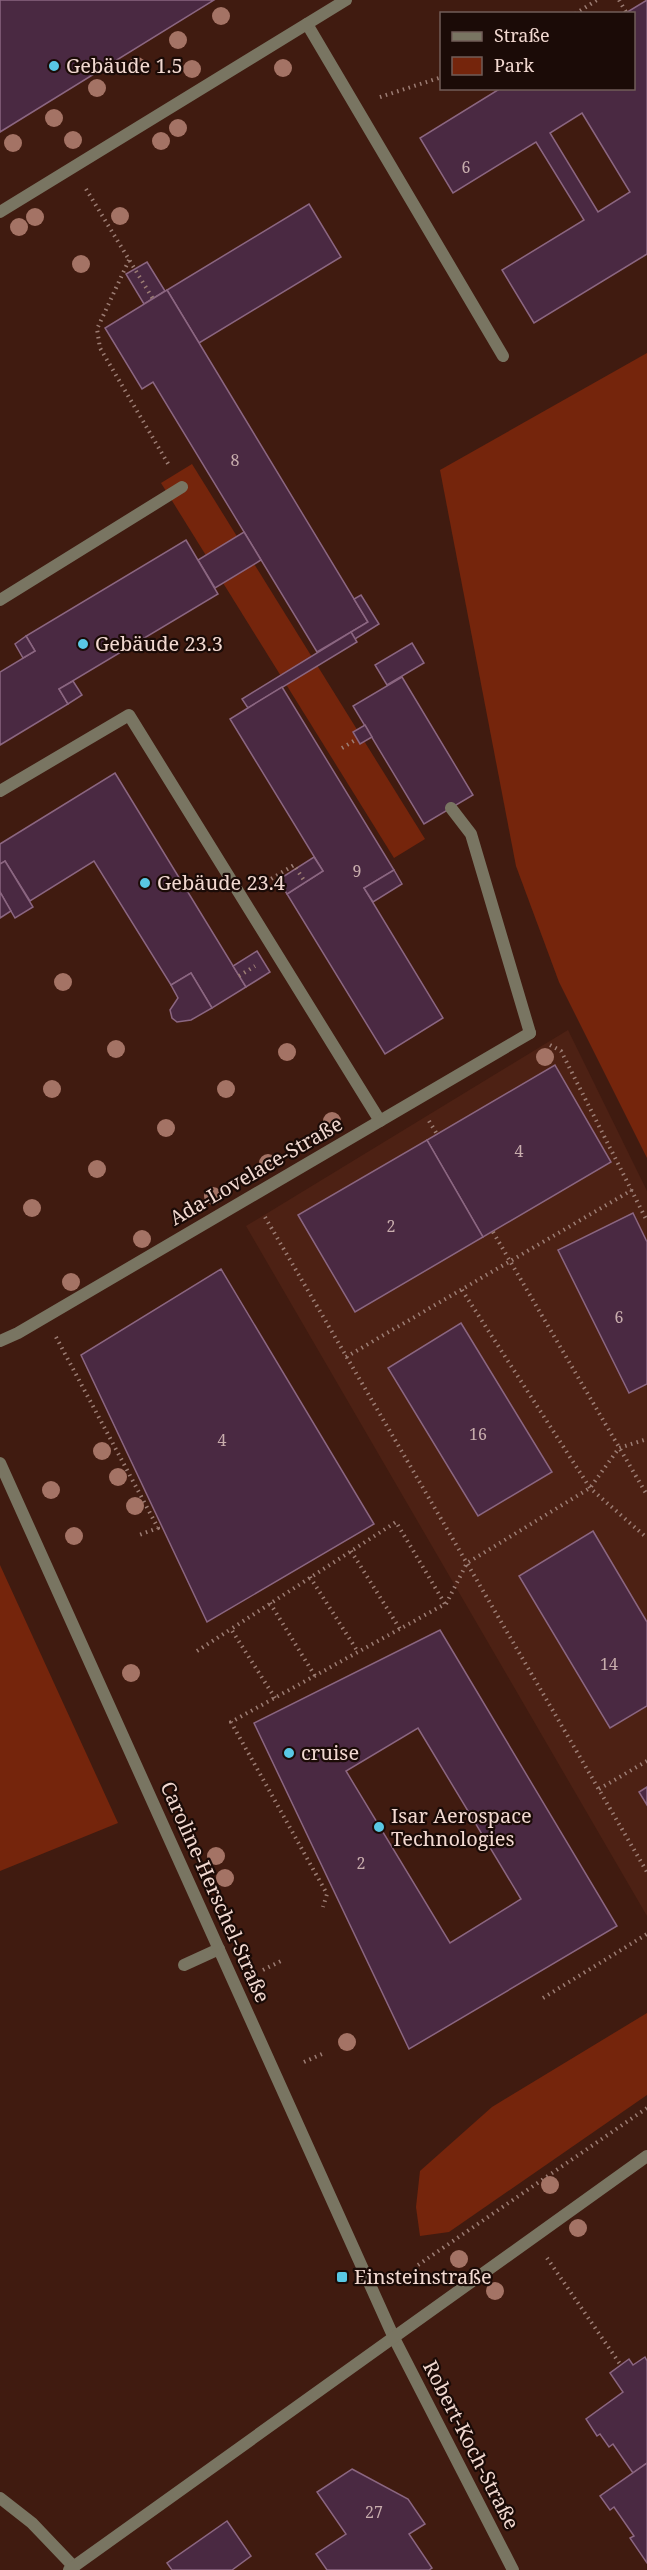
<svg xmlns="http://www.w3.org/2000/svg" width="647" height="2570" viewBox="0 0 647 2570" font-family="'Noto Serif',serif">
	<rect width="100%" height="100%" fill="#401b10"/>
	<!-- built -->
	<polygon fill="#4d2114" points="568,1030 647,1191 647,1916 246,1226"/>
	<!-- green -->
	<g fill="#75250c">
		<polygon points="647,353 647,1158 559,982 516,866 440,470"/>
		<polygon points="192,464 425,839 394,858 161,483"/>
		<polygon points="0,1565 118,1823 0,1871"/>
		<polygon points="647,2013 647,2095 449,2232 420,2236 416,2207 420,2171 492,2107"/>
	</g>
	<!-- building -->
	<g fill="#4a2942" stroke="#8b6681" stroke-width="1.5" fill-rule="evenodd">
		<polygon points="0,0 214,0 0,132"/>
		<path d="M647,0V254L534,323L502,270L584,220L536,142L453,193L420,138L501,88H634V14H624ZM582,113L630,192L598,212L550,133Z"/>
		<polygon points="309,204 341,257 199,343 167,290"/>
		<polygon points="147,262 165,291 144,304 126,274"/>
		<polygon points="167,290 368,622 317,652 153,382 142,389 105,328"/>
		<polygon points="244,532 261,560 215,588 198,560"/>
		<polygon points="186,540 218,594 59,689 68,704 0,745 0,672 35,651 26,636"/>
		<polygon points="361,595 379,624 355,639 351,632 368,622 354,599"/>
		<polygon points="351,632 357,642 248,708 242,699"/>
		<polygon points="26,636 35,651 23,658 15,644"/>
		<polygon points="412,643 424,663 387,685 375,665"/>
		<polygon points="402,677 473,795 424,824 353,706"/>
		<polygon points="73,681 82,695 68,704 59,689"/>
		<polygon points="282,687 394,870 364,888 443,1018 385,1054 287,894 323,871 230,719"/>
		<polygon points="365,725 372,737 360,744 353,732"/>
		<polygon points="115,773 246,987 212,1008 191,973 171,985 94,861 30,901 5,861 0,864 0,844"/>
		<polygon points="314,857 323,871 287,894 278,880"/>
		<polygon points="5,861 33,907 15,918 0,892 0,864"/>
		<polygon points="394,870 402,884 373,902 364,888"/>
		<polygon points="0,892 11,911 0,918"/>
		<polygon points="257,951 270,972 246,987 233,966"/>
		<polygon points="191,973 212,1008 191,1020 177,1022 172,1018 170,1010 178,998 171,985"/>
		<polygon points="555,1065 611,1162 483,1237 427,1140"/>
		<polygon points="427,1140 483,1237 355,1312 298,1215"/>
		<polygon points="633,1213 647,1242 647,1384 629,1393 558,1250"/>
		<polygon points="221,1269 374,1524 207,1622 81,1355"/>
		<polygon points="461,1323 552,1472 478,1516 388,1368"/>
		<polygon points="593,1531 647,1622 647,1706 610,1728 519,1576"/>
		<path d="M440,1630L617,1926L409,2049L254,1723ZM418,1728L521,1899L450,1943L346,1771Z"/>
		<polygon points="647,1787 647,1805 639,1792"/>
		<polygon points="645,2357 647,2361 647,2463 633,2473 613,2444 609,2447 600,2434 597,2436 586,2419 623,2392 610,2373 629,2359 633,2365"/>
		<polygon points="647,2463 647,2563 630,2538 634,2536 614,2507 610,2510 600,2496"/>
		<polygon points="352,2469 408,2499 425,2524 409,2534 432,2568 429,2570 327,2570 316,2554 346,2534 317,2492"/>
		<polygon points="227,2521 251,2556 232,2570 172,2570 167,2563"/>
	</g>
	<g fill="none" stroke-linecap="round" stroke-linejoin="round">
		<!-- path -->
		<g stroke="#9c7d74" stroke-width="4" stroke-dasharray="1.5 4.5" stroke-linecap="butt">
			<polyline points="619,0 626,12"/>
			<polyline points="575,14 597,0"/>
			<polyline points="380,97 442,77"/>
			<polyline points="86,189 153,299"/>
			<polyline points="129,260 97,329 100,348 170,467"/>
			<polyline points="342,748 357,739"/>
			<polyline points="261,885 294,865 305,882"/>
			<polyline points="239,976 255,966"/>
			<polyline points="550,1045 561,1051 647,1221"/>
			<polyline points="429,1121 437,1134"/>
			<polyline points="265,1217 647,1872"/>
			<polyline points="493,1232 647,1495"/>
			<polyline points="462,1290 590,1488 647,1538"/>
			<polyline points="56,1337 158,1528 139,1535"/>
			<polyline points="346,1357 632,1190"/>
			<polyline points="351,1551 400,1629"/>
			<polyline points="310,1577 358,1652"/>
			<polyline points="270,1603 315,1676"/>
			<polyline points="446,1604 467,1563 590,1488 619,1448 647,1439"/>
			<polyline points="197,1651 231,1629"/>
			<polyline points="275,1698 231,1629 396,1522 445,1604 231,1722 327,1894 323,1907"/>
			<polyline points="599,1789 647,1761"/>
			<polyline points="263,1970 281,1961"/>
			<polyline points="543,1998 647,1934"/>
			<polyline points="304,2062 322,2054"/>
			<polyline points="547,2258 620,2364"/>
			<polyline points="418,2265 647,2108"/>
		</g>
		<!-- service -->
		<g stroke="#797562" stroke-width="12">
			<polyline points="307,24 503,356"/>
			<polyline points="0,600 182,487"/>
			<polyline points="0,791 129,715 380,1121"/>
			<polyline points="451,808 471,834 530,1033"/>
			<polyline points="184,1965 219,1949"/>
			<polyline points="0,2498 32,2523 74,2567"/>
		</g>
		<!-- minor -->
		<g stroke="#797562" stroke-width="12">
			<polyline points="0,212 346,0"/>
			<polyline points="0,1341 18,1333 530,1033"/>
			<polyline points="0,1463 394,2338 513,2570"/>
			<polyline points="69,2570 647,2156"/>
		</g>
	</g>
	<!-- trees -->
	<g fill="#a47365">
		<circle cx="221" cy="16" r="9"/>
		<circle cx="178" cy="40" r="9"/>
		<circle cx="137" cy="66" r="9"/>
		<circle cx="283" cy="68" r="9"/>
		<circle cx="192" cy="69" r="9"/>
		<circle cx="97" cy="88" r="9"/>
		<circle cx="54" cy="118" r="9"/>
		<circle cx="178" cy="128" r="9"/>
		<circle cx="73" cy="140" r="9"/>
		<circle cx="161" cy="141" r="9"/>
		<circle cx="13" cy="143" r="9"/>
		<circle cx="120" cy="216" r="9"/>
		<circle cx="35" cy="217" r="9"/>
		<circle cx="19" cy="227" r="9"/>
		<circle cx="81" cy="264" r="9"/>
		<circle cx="63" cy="982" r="9"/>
		<circle cx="116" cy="1049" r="9"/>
		<circle cx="287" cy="1052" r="9"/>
		<circle cx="545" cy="1057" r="9"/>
		<circle cx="52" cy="1089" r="9"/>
		<circle cx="226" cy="1089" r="9"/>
		<circle cx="332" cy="1121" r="9"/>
		<circle cx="166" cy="1128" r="9"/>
		<circle cx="268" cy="1163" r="9"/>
		<circle cx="97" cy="1169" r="9"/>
		<circle cx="213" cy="1196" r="9"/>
		<circle cx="32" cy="1208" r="9"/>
		<circle cx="142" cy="1239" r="9"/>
		<circle cx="71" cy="1282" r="9"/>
		<circle cx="102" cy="1451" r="9"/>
		<circle cx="118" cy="1477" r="9"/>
		<circle cx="51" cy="1490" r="9"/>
		<circle cx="135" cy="1506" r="9"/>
		<circle cx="74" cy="1536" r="9"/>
		<circle cx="131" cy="1673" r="9"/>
		<circle cx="216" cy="1856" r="9"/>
		<circle cx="225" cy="1878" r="9"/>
		<circle cx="347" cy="2042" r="9"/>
		<circle cx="550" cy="2185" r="9"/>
		<circle cx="578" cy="2228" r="9"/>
		<circle cx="459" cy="2259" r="9"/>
		<circle cx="495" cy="2291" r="9"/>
	</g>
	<!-- markers -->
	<g fill="#59c8e4" stroke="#1b0b07" stroke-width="2">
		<circle cx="54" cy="66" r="6"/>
		<circle cx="83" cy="644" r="6"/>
		<circle cx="145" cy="883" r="6"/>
		<circle cx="289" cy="1753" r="6"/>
		<circle cx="379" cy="1827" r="6"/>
		<rect x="336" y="2271" width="12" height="12" rx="3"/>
	</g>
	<g text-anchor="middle" stroke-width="4.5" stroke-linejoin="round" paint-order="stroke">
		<!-- number labels -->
		<g font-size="16" fill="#c8adad">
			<text x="466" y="173">6</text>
			<text x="235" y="466">8</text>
			<text x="357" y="877">9</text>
			<text x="519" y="1157">4</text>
			<text x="391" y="1232">2</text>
			<text x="619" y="1323">6</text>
			<text x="478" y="1440">16</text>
			<text x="222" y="1446">4</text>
			<text x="609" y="1670">14</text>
			<text x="361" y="1869">2</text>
			<text x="374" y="2518">27</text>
		</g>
		<!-- poi labels -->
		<g font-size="20" fill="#f2d9d1" stroke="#1b0b07" text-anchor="start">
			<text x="66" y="73">Gebäude 1.5</text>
			<text x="95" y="651">Gebäude 23.3</text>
			<text x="157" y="890">Gebäude 23.4</text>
			<text x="301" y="1760">cruise</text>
			<text x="391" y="1823">Isar Aerospace<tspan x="391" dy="23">Technologies</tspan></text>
			<text x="354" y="2284">Einsteinstraße</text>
		</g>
		<!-- street labels -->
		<g font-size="20" fill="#f2d9d1" stroke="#1b0b07">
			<text transform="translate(256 1171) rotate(-30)" y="7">Ada-Lovelace-Straße</text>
			<text transform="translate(215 1892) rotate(66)" y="7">Caroline-Herschel-Straße</text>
			<text transform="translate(471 2445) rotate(63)" y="7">Robert-Koch-Straße</text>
		</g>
	</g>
	<!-- legend -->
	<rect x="440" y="12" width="195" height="78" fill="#1b0b07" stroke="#715d58" stroke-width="1.5"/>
	<rect x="452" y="32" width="30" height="9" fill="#797562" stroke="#715d58" stroke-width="1.5"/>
	<text x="494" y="42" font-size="18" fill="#f2d9d1">Straße</text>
	<rect x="452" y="57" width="30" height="18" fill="#75250c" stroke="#715d58" stroke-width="1.5"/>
	<text x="494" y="72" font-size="18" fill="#f2d9d1">Park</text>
</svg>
